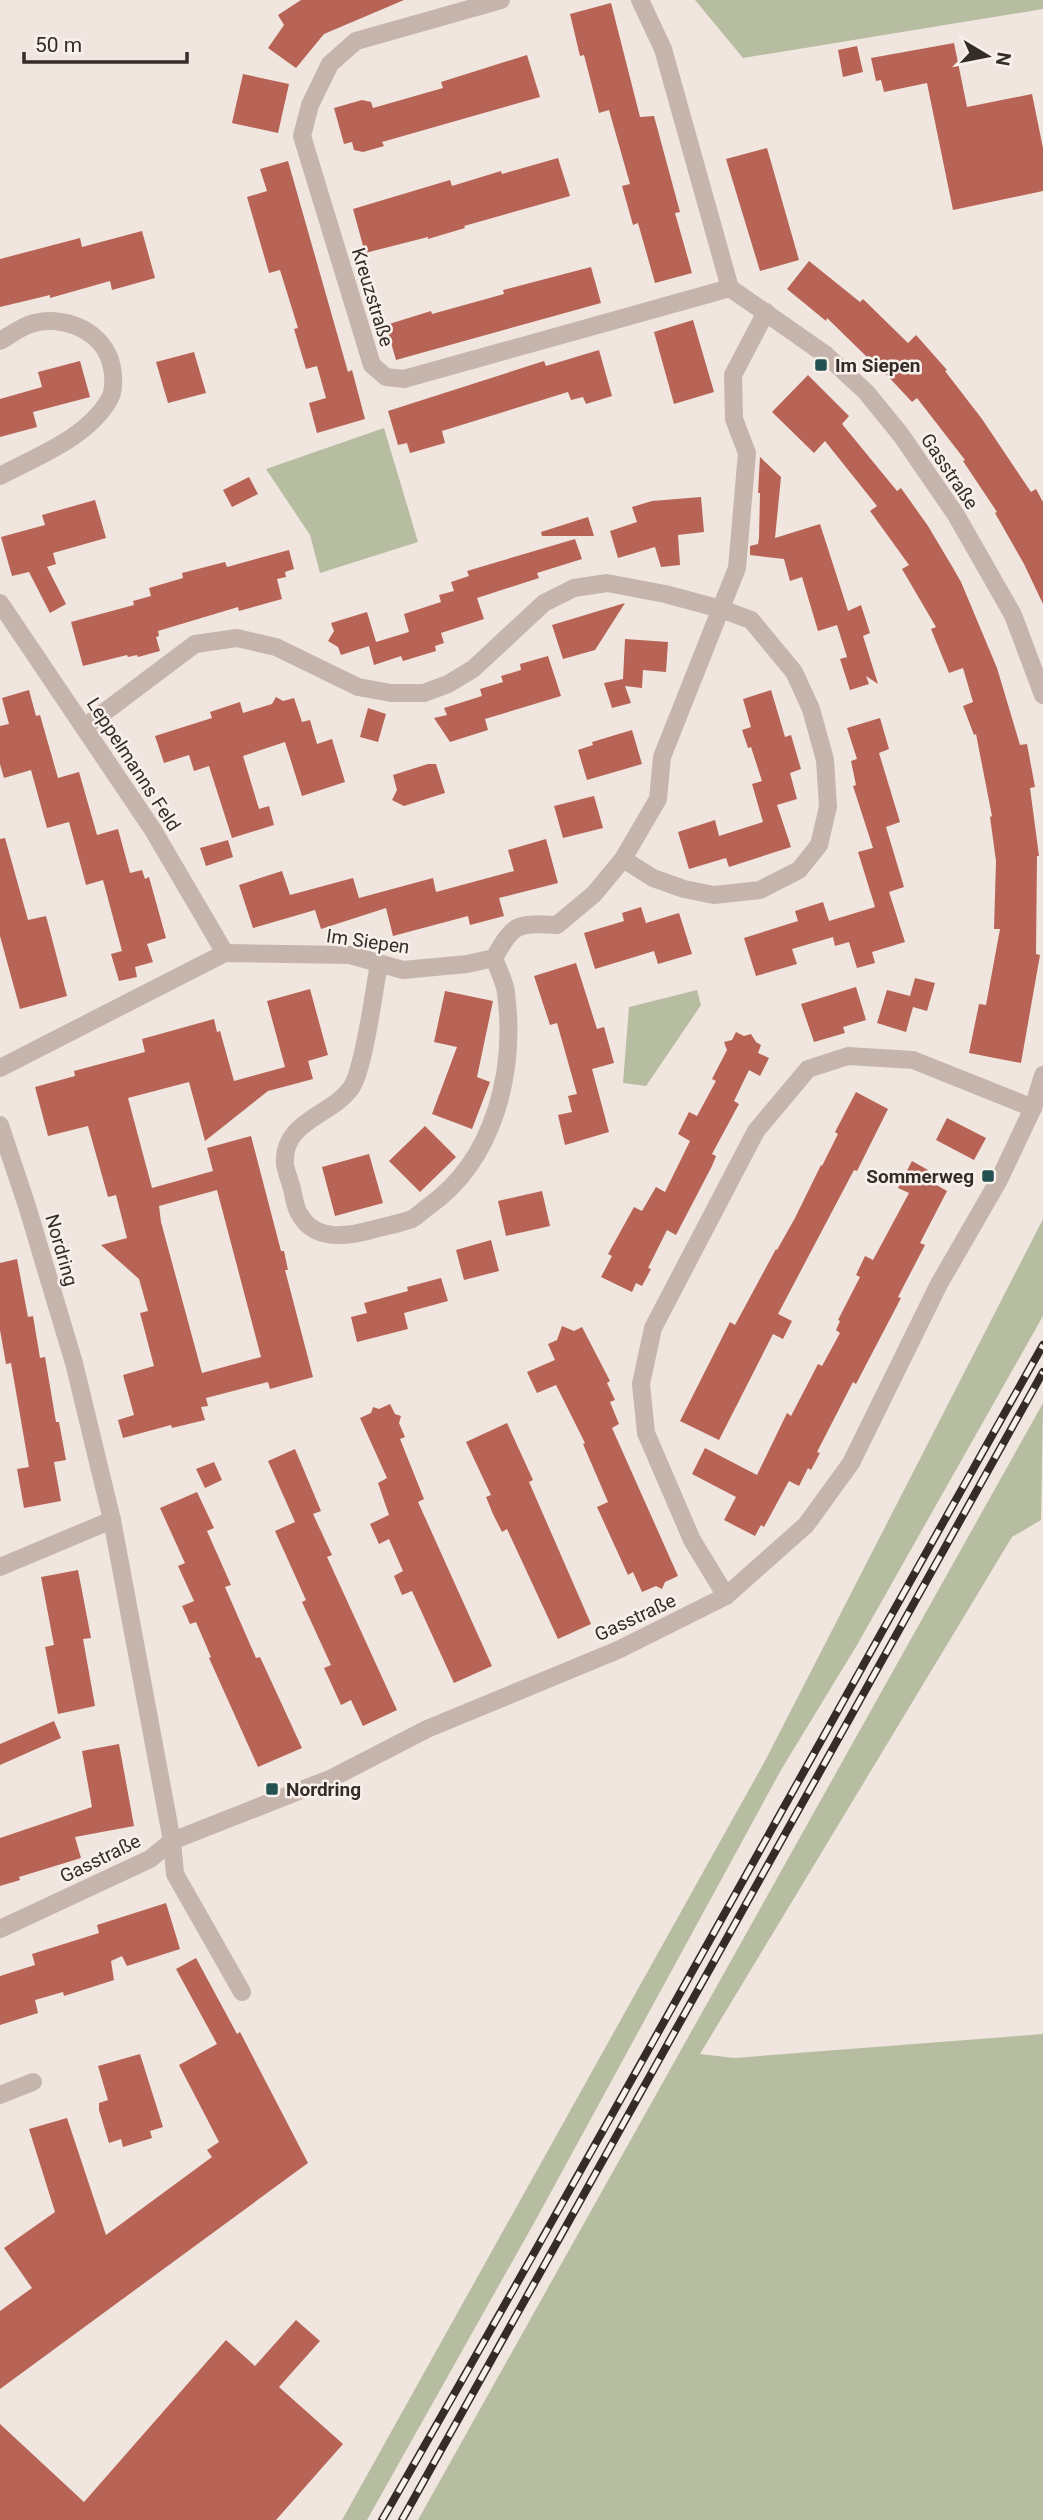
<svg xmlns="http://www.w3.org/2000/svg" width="1043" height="2520" viewBox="0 0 1043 2520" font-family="Roboto,sans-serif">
	<rect width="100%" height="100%" fill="#f0e6df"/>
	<!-- green -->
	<g fill="#b6bda0">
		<polygon points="695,0 1043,0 1043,9 743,58"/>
		<polygon points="384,428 418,542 320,573 310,535 266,469"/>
		<polygon points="697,990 701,1005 646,1086 623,1083 629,1007"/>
		<polygon points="1043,1219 1043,1316 857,1645 781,1770 539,2214 367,2520 342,2520 765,1761"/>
		<polygon points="1043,1403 1041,1520 1012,1537 700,2054 734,2058 1043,2034 1043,2520 418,2520"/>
	</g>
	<!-- building -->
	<g fill="#b76355" fill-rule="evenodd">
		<polygon points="301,0 404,0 324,34 296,68 268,48 284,25 278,15"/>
		<polygon points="611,3 640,117 654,116 680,212 675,213 692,273 655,283 638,223 633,225 622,186 630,184 609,110 599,113 584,55 580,56 570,14"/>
		<polygon points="954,43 967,107 1032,94 1043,148 1043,191 953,210 927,83 884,92 881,80 876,81 871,58"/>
		<polygon points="857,46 863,72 843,77 838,50"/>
		<polygon points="527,55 540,97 382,142 384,146 363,152 354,150 352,142 344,144 334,108 362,100 371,102 373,108 443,88 441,82"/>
		<polygon points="243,74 289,84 278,133 232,123"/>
		<polygon points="767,148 799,260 760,271 726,159"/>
		<polygon points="558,158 570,196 464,226 465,228 428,239 428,237 365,253 353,209 450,180 452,186 501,171 502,174"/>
		<polygon points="288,161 348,372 352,370 365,419 317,433 309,403 326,398 317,366 306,369 294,329 298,328 280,270 269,273 247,197 267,191 260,169"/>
		<polygon points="142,231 155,278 112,290 110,281 50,298 50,295 0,307 0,259 80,238 82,247"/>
		<polygon points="809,261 860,302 863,299 908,343 916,335 947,370 945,371 982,419 1031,492 1036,489 1043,502 1043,604 1024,564 995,513 997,512 963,461 965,460 917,398 912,402 869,356 867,357 827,318 826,321 787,289"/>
		<polygon points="591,267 601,303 396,360 386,325 431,311 432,314 504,294 503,290"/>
		<polygon points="693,320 714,392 674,404 654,332"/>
		<polygon points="599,350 612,396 586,404 583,397 571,400 568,392 442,431 445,443 410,453 407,443 398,445 388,411 544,361 546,366"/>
		<polygon points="194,352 206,393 168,403 156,362"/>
		<polygon points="80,361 90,397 33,412 37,427 0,437 0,399 42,387 38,372"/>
		<polygon points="808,375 849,416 842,424 897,491 901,488 928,526 953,568 961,582 997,668 1020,745 1027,744 1035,787 1030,788 1039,856 1037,856 1036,954 1040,955 1021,1063 969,1053 979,1004 986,1005 1000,929 994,929 996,861 990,817 992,816 976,734 974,735 963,706 973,702 963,668 949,673 931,629 936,627 902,569 909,565 870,511 877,506 825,441 814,453 772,412"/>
		<polygon points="760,457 781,477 775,538 820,524 848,611 861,605 870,633 863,636 878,684 866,676 869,684 850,690 840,659 847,657 837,625 818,631 802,577 790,581 784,559 750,555 750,546 758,544 759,538 760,493 758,493"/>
		<polygon points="249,477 258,494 232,507 223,490"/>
		<polygon points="701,497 704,532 678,535 680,565 661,567 655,547 618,558 610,531 637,522 632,507 652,501"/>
		<polygon points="95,500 106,538 53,553 56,564 47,567 66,604 50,613 29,572 12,576 1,537 45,525 42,515"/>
		<polygon points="588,517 594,536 542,536 541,532"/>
		<polygon points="575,539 582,559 537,573 539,578 477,598 484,619 441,633 444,643 435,646 436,651 403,661 401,656 374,665 369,646 341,655 338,647 328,641 334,631 331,623 367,612 376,642 409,632 404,614 441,602 439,595 454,591 451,582 469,576 467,571"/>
		<polygon points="289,550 294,569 285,572 286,577 277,579 282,599 239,611 238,607 158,631 159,636 156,637 160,651 138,657 137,655 128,657 127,655 83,666 71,622 134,605 133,601 151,596 149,588 183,578 182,573 225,562 227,567"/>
		<polygon points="625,603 595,650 563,659 552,625"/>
		<polygon points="625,639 668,642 666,672 643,670 642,688 625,686 631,703 612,708 604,683 623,679"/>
		<polygon points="548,656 561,696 485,719 488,730 450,742 434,718 447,715 444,708 482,696 480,689 503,682 501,676 521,670 520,664"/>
		<polygon points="29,690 36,716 40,715 58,778 79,772 97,835 118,829 130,873 142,870 145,879 149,877 166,938 147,944 153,962 135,967 137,977 119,981 111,954 122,951 103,880 86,885 69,822 47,828 31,770 4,778 0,764 0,726 9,724 2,698"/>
		<polygon points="771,690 785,737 791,735 801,769 790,773 797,799 777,805 791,847 729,867 726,858 689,869 678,832 715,820 719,836 763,822 752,784 762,781 751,747 748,748 742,730 751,727 743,699"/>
		<polygon points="276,697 283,701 294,698 302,722 310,720 317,744 332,739 345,782 302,796 285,742 243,756 259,809 269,806 274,825 232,838 209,766 194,771 189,755 164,763 155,736 212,718 210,712 240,702 243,713 272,704"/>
		<polygon points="368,708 386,714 378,742 360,737"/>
		<polygon points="880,718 889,749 879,753 900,822 886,827 904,887 889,892 905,942 872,952 875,963 857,968 849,942 835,946 833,937 792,949 797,964 756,976 744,938 798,921 795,911 823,902 829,921 875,907 858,852 873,848 853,786 856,785 851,761 857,759 847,728"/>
		<polygon points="632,730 642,764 587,780 578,750 593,745 592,742"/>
		<polygon points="428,764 436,764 445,793 404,806 392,800 397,790 393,775"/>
		<polygon points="594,796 603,828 563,838 554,806"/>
		<polygon points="5,838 28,920 46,916 67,996 20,1009 0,936 0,839"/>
		<polygon points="546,839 558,883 499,898 504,916 470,925 468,916 393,936 386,908 321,929 315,910 253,928 239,885 282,871 290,895 353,878 359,898 433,878 436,892 514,871 508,850"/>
		<polygon points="228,840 233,857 206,866 200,848"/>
		<polygon points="641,907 646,923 679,913 692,954 658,964 654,951 595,969 584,933 624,921 622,913"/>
		<polygon points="576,963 597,1029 604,1027 614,1063 592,1069 609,1132 565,1145 558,1115 572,1112 568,1096 577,1094 557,1023 550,1025 534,976"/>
		<polygon points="915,978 935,983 927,1011 913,1007 906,1032 877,1023 887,990 910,996"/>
		<polygon points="856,987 866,1020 843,1027 845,1033 814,1042 801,1004"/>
		<path d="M310,989L328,1055L308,1061L313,1079L268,1091L205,1141L189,1082L128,1098L152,1188L213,1171L207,1148L251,1136L281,1251H284L288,1270H285L313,1377L270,1389L268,1382L206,1398L208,1406L201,1407L205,1420L172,1428L171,1425L123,1438L118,1420L134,1415L123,1375L154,1366L140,1313L148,1311L139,1279L101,1245L127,1238L116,1195L108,1197L88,1126L48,1136L35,1087L75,1076L74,1071L145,1052L142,1039L214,1019L217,1032L220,1031L234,1081L285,1067L267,1001ZM217,1190L261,1357L202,1373L161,1222L159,1206Z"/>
		<polygon points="445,991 493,1001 477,1077 490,1082 472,1129 432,1114 457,1047 434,1042"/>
		<polygon points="736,1032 744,1036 751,1034 756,1042 761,1045 758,1053 769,1058 760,1076 749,1070 734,1101 739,1104 712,1154 716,1156 712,1166 676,1235 667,1230 648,1268 651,1269 642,1286 636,1283 632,1292 601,1277 612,1256 608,1254 634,1207 642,1211 656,1187 665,1192 690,1141 678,1134 689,1112 697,1116 716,1081 712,1079 727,1050 724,1042 732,1040"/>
		<polygon points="856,1092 888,1109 857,1171 854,1170 778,1314 792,1321 783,1339 773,1334 719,1440 680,1421 730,1322 735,1325 776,1249 777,1250 795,1218 821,1165 822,1166 838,1134 835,1132"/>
		<polygon points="947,1118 986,1138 974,1160 936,1140"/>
		<polygon points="425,1126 456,1157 420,1192 389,1161"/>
		<polygon points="369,1154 383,1203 335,1216 322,1167"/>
		<polygon points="912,1161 928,1170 924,1178 947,1191 920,1243 925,1245 898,1297 901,1298 856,1384 853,1382 817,1452 820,1453 811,1470 808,1468 799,1486 789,1481 764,1527 761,1525 755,1536 724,1520 736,1497 692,1474 705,1448 757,1475 787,1413 791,1416 818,1364 822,1366 840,1333 836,1330 840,1321 838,1320 860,1277 856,1275 865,1256 873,1260 909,1193 898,1188"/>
		<polygon points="542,1191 550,1226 506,1236 498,1201"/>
		<polygon points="491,1240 499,1271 464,1280 456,1250"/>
		<polygon points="17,1259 28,1317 33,1316 40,1358 45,1357 56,1422 59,1422 66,1460 54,1462 61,1501 24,1508 17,1469 29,1467 11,1363 6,1364 0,1330 0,1263"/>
		<polygon points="441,1278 448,1301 404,1313 408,1329 357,1342 351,1317 367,1313 364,1303 408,1291 407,1287"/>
		<polygon points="562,1326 574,1331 582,1327 610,1381 607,1383 615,1400 610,1402 619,1424 612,1428 678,1576 665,1582 662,1589 656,1586 642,1592 633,1572 628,1575 597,1507 608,1502 583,1444 585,1443 556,1385 537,1393 527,1372 555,1360 548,1344 557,1340"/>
		<polygon points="390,1404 395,1414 401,1416 399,1423 405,1437 400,1439 424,1499 418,1502 492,1666 454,1683 412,1591 402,1595 394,1576 403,1571 389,1539 379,1544 370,1524 389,1515 378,1483 387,1478 360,1418 371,1413 373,1407 379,1409"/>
		<polygon points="507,1423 533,1480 529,1482 591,1624 558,1639 507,1529 502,1532 493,1514 486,1497 491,1495 466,1442"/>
		<polygon points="295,1449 321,1511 313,1514 332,1555 327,1557 397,1710 363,1726 351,1700 341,1705 324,1668 331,1665 302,1602 306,1600 275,1531 295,1522 268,1461"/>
		<polygon points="214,1462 222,1480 205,1488 196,1469"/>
		<polygon points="197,1492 214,1528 207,1531 231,1585 225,1587 256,1658 260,1657 302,1748 258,1767 209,1658 211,1657 196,1622 190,1624 182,1606 194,1601 178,1566 185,1563 160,1508"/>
		<polygon points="78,1570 91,1638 83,1639 95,1706 58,1714 45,1647 54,1645 41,1577"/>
		<polygon points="54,1721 61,1738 0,1765 0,1744"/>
		<polygon points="119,1744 134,1826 75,1837 81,1858 19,1877 20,1880 0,1886 0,1838 92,1807 82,1751"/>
		<polygon points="166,1903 180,1949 127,1966 122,1956 111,1961 114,1980 64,1996 63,1992 35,2000 38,2013 0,2025 0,1976 35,1965 32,1954 99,1933 97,1925"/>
		<polygon points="196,1958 237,2034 240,2032 308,2163 0,2389 0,2311 32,2288 4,2248 55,2212 29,2129 67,2118 106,2235 212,2157 207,2150 219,2142 179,2065 217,2044 176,1969"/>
		<polygon points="140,2054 163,2127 150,2131 152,2138 123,2147 121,2139 109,2143 99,2110 99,2103 108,2100 98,2066"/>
		<polygon points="296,2320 320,2341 279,2387 343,2444 276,2520 0,2520 0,2424 84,2502 226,2340 255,2366"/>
	</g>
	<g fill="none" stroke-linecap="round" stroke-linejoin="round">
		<!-- minor -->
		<g stroke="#c6b5ac" stroke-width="18">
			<polyline points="501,0 356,41 330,64 310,105 302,136 372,365 386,377 404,379 730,288"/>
			<polyline points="640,0 663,49 730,288 826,355 866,392 901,435 956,515 1013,615 1043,695"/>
			<path d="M0,341C9,336 18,329 28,325C63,312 106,332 112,368C114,378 114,392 109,400C87,438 37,456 0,476"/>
			<polyline points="0,603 153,830 225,953"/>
			<polyline points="86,726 195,644 237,638 276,647 358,687 391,693 424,693 448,684 473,669 544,603 574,588 607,583 665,594 721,609 751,620 794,672 811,709 825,760 828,807 819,845 799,870 760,890 714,895 684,889 653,878 623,859"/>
			<path d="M379,964C374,990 364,1070 351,1088C331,1116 282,1121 285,1164C286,1172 290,1181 292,1189C294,1197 295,1208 300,1215C315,1241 346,1237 371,1230C384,1226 399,1224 412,1219C418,1216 423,1210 429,1206C495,1159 516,1071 506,993C505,982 498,969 494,958"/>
			<path d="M0,1068L225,953L350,955L403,970L467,964L494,958C514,923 516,923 557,925L594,894L623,859L658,799L662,757L737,568L747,453L734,419L733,375L766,312"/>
			<polyline points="0,1125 27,1206 74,1363 112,1520 172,1841 175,1874 242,1992"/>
			<polyline points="0,1567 112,1520"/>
			<polyline points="726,1596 692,1540 646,1433 641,1384 653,1328 756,1131 808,1069 848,1056 913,1060 1033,1108"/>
			<polyline points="0,1929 150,1859 172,1841 332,1778 427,1729 618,1650 726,1596 806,1525 851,1463 939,1284 999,1180 1033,1108 1043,1075"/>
			<polyline points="0,2095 33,2082"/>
		</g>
		<defs>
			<g id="rail">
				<path d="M382,2520C606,2131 822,1736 1043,1345"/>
				<polyline points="402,2520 1043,1372"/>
			</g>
		</defs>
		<!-- rail casing -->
		<use href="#rail" stroke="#352c2a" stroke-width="8"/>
		<!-- rail -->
		<use href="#rail" stroke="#f8f0eb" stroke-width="5" stroke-dasharray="16" stroke-linecap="butt"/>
	</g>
	<!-- markers -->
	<g fill="#245250" stroke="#f8f0eb" stroke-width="2.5">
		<rect x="814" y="358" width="14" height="14" rx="3.5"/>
		<rect x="981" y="1169" width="14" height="14" rx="3.5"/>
		<rect x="265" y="1782" width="14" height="14" rx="3.5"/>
	</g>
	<g text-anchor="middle" stroke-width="5" stroke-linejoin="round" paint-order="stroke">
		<!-- street labels -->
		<g font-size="19" fill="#352c2a" stroke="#f8f0eb">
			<text transform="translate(373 297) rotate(73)" y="7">Kreuzstraße</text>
			<text transform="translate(950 471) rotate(56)" y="7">Gasstraße</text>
			<text transform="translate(134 764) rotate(57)" y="7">Leppelmanns Feld</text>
			<text transform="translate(368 941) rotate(8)" y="7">Im Siepen</text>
			<text transform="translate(62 1250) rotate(74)" y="7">Nordring</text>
			<text transform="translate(635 1617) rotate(-25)" y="7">Gasstraße</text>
			<text transform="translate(100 1858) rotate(-26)" y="7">Gasstraße</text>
		</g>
		<!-- poi labels -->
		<g font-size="19" font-weight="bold" fill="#352c2a" stroke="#f8f0eb" text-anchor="start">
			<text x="835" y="372">Im Siepen</text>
			<text x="974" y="1183" text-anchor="end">Sommerweg</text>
			<text x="286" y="1796">Nordring</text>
		</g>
	</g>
	<!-- north arrow -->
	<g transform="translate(987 56) rotate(100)" stroke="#f8f0eb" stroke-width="5" paint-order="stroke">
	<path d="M0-5L12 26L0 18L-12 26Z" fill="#352c2a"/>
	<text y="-10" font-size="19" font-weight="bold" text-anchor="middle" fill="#352c2a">N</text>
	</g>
	<!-- scale -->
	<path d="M24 52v10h163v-10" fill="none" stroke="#352c2a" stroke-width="3.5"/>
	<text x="35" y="52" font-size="21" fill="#352c2a" stroke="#f8f0eb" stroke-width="5" paint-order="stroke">50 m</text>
</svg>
